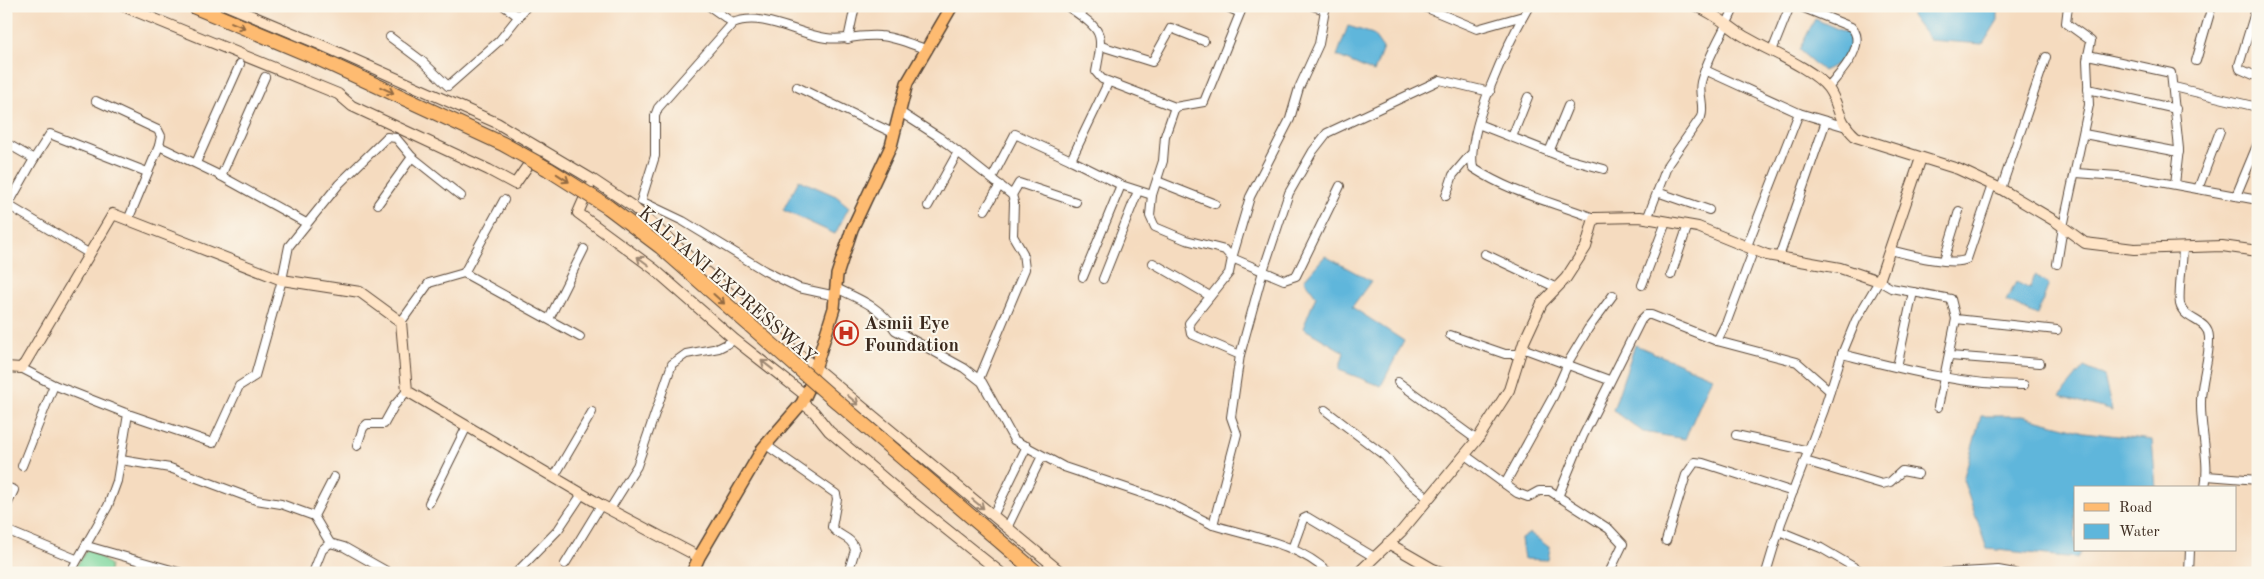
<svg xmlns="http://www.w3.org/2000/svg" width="2264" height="579" viewBox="0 0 2264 579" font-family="'Old Standard TT',serif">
	<rect width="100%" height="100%" fill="#fbf7ec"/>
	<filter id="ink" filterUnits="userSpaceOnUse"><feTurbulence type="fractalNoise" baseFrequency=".02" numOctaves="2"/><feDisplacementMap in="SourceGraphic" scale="10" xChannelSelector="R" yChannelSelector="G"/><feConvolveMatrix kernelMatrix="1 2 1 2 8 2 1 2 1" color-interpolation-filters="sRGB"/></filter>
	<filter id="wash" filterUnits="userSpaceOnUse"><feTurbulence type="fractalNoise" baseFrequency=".0096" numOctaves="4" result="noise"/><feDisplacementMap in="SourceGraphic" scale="20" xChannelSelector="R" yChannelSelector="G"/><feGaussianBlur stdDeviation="1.12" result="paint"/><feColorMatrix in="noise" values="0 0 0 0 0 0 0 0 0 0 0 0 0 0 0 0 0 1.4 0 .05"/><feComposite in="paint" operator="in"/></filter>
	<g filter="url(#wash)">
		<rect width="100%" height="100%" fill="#f5dbbf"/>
		<!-- green -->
		<polygon fill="#7cd79e" stroke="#5c805e" points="88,548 110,565 109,573 72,573"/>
		<!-- water -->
		<g fill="#5eb6db" stroke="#4c707c">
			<polygon points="1913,6 1998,6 1998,20 1983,44 1929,40 1911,16"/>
			<polygon points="1815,19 1856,37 1841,62 1823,71 1799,50"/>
			<polygon points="1348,26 1373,34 1383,48 1374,72 1337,56"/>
			<polygon points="799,180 836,196 849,207 835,234 783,210"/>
			<polygon points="1325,256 1371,281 1352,307 1404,341 1381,386 1339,370 1344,352 1303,328 1316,296 1304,280"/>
			<polygon points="2035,275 2049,284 2037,315 2006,301 2016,282 2030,289"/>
			<polygon points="1635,345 1712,377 1685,439 1643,432 1613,410"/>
			<polygon points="2084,367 2104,376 2112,411 2060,396"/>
			<polygon points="1981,416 2023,416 2084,432 2152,440 2156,488 2075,488 2075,550 2083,550 2077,558 1987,549 1963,480"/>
			<polygon points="1530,533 1550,548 1548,560 1524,559 1521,539"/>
		</g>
	</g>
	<g filter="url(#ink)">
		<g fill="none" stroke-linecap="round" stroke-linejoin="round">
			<defs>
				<g id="street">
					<polyline points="504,6 519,17"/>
					<path d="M709,6L733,23C762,11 797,34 826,38C844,41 862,34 880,36C896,37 913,45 928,50"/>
					<path d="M1067,6C1103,31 1104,31 1096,72L1102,79L1175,107"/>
					<polyline points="1225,6 1240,13"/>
					<path d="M1243,6L1204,102L1175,107L1165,136L1163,161L1152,195L1150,216L1155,227L1186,240L1225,250L1232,258L1229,273L1189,323L1191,334L1240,355L1231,417L1237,434L1213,525C1252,537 1298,543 1329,573"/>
					<polyline points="1313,6 1325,10 1326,7"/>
					<polyline points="1422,6 1477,29 1523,16"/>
					<path d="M1529,6C1509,41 1466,129 1473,168C1513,194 1550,201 1594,218"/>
					<path d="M1799,6L1851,27C1869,44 1839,74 1828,88"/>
					<polyline points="2257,6 2239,65 2240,69 2258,77"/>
					<polyline points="1325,10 1319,44 1299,88 1290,119 1250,197 1232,258 1284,280 1296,276 1340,186"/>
					<polyline points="6,11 9,6"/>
					<polyline points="733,23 658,108 655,116 655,156 641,201 683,221 765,271 799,288 836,296"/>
					<polyline points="390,37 422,61 448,86 499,41 527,6"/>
					<polyline points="848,39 855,6"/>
					<polyline points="1101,46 1152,62 1171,28 1204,41"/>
					<polyline points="1772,51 1790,6"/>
					<polyline points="2088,55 2171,73 2179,149 2175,184"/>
					<polyline points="2196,61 2212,6"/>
					<polyline points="1705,70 1799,113"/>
					<polyline points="1108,83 1071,160 1121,185 1152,195"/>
					<polyline points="797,87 893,133"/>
					<polyline points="2174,87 2257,107"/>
					<polyline points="2088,89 2176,109"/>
					<polyline points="96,101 158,130 161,136 159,146"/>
					<polyline points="900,112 939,137 1012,195 1014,202 1013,236 1023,253 1025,269 979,379"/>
					<polyline points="1478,124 1567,159 1604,169"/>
					<polyline points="2084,134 2179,152"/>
					<polyline points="1512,137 1528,97"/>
					<polyline points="6,143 34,159 8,205 6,204"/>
					<polyline points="1549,152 1568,106"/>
					<polyline points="34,159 50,134 147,172"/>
					<polyline points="196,163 240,64"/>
					<polyline points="2076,173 2132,177 2258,200"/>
					<polyline points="221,176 265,77"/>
					<polyline points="992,178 1015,134 1071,160"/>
					<polyline points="1157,181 1215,204"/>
					<polyline points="2001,189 2046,57"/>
					<polyline points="2198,189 2220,131"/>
					<polyline points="1657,192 1709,210"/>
					<polyline points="1012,195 1019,183 1076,202"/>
					<polyline points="1446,196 1453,175 1470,155"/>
					<polyline points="2236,196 2258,143"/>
					<polyline points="378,204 412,157"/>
					<polyline points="8,205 90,254"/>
					<polyline points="928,206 958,152"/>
					<polyline points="985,210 1000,185"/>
					<path d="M1647,219L1668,164L1701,117C1705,105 1698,95 1701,82C1708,55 1724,32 1735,6"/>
					<polyline points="128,220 159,146 221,176 306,223"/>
					<polyline points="1747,246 1799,113 1843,126"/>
					<path d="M2183,247C2183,261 2178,292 2180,304C2184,321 2208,319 2209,337C2210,358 2201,380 2201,401C2200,430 2210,459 2205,488"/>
					<path d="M1890,250C1906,254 1953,267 1967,259L1992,185"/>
					<polyline points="1485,254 1557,288"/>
					<polyline points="1779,257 1826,121"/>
					<polyline points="1944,260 1959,211"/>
					<polyline points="1153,263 1210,296"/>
					<polyline points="2057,264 2063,227 2089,105 2087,60 2091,41 2066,23 2068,6"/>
					<polyline points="464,273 504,200"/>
					<polyline points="1671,275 1688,225"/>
					<polyline points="1083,277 1121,185"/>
					<polyline points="1103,279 1138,191"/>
					<polyline points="1642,285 1666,222"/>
					<path d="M836,288C859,299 881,307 895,330L964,368L982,382L1014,440L1064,467L1165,501L1213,525"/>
					<polyline points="549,319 584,249"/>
					<polyline points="401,322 429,283 464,273 580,337"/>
					<polyline points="1450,335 1505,354 1520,354"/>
					<polyline points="1717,341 1797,362 1830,391"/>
					<polyline points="1522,348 1609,380"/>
					<path d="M1842,354C1902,369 1961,385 2024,385"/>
					<polyline points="1240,355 1263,271 1289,193 1313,151 1327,133 1440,80 1490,92"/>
					<polyline points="1950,356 2040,363"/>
					<polyline points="1897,367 1913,292"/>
					<polyline points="21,368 54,385 128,414 117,481 108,506 70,573"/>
					<polyline points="1398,382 1477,440"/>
					<polyline points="1938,407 1956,319"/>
					<polyline points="1325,410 1385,456 1406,480 1428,498"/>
					<polyline points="128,414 213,443 239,386 255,376 282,280 289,246 339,184 387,137 396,138 412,157 461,196"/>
					<polyline points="1736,435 1809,451"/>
					<path d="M766,445L836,494L837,499L832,527C838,537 852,536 855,550L848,573"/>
					<polyline points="357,446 363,428 367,424 384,424 394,406 407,391"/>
					<polyline points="1465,455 1517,493 1528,497 1539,491 1550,491 1609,529 1623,544 1609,573"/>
					<polyline points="121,460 170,468 256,500 281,504 314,516"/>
					<polyline points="1805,461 1882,484 1890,482 1902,471 1918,474"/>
					<polyline points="22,466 54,385"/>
					<polyline points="2207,476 2258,480"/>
					<polyline points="554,477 592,412"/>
					<polyline points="1505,484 1554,395 1570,359 1588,329 1613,295"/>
					<polyline points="6,487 14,490 6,507"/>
					<polyline points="1558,497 1583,436 1641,320 1646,315 1651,315 1717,341 1727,321 1754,249"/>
					<polyline points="429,503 467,426"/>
					<polyline points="610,509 637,466 672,364 686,354 719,348 735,340"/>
					<polyline points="993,516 1027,446"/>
					<polyline points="1007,528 1042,456"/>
					<polyline points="6,530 76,559"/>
					<polyline points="1779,531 1821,548 1864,573"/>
					<polyline points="1666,541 1686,475 1695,462 1703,463 1793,492"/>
					<polyline points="330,543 314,516 334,477"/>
					<polyline points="87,546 182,573"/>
					<polyline points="1292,549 1303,519 1307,517 1374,557"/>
					<polyline points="565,564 601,505"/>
					<polyline points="313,573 322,550 330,543 344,547 390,573"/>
					<polyline points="516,573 558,530 582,494"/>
					<polyline points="1766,573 1781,523 1824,410 1842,354 1856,320 1879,281 1891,288 1951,299 1956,319 2057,330"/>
					<polyline points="1944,573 1998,570 2015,573"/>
					<polyline points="2189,573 2190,550"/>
				</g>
				<g id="secondary">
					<polyline points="123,6 338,94 352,106 489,170 515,184 540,148"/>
					<polyline points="228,6 319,44 497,123 593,180 632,206 788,345 1062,573"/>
					<path d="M1696,6C1714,13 1727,25 1742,35C1764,49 1813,68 1828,88C1841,106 1835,118 1856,137L1958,169L2001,189L2055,221L2085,243L2134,249L2222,246L2258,251"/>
					<polyline points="589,188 578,213 654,269 735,340 805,395"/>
					<polyline points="6,367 21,368 25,363 113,214 282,280 360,292 401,322 407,391 601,505 699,557"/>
					<polyline points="802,403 814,412 829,431 906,497 1001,573"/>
					<polyline points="1388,543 1433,569 1444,573"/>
					<polyline points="1358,573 1401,532 1477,440 1509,390 1524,342 1542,303 1566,278 1586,247 1594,218 1640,217 1698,227 1767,255 1840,268 1879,281 1921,158"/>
				</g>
				<polyline id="primary" points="692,573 699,557 763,448 802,403 809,388 834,308 837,275 852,229 891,146 907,83 952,6"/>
			</defs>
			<!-- street casing -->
			<use href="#street" stroke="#574536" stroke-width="10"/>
			<!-- secondary casing -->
			<use href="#secondary" stroke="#574536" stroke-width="12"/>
			<!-- primary casing -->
			<use href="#primary" stroke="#574536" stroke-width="14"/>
			<!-- street -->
			<use href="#street" stroke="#fff" stroke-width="8"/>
			<!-- secondary -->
			<use href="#secondary" stroke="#ffe4c6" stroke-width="10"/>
			<!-- primary -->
			<use href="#primary" stroke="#febb71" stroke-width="11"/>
			<defs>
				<polyline id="highway-bridge" points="193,6 315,57 503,144 548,169 608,207 661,247 828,394 1037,573"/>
			</defs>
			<!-- highway-bridge casing -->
			<use href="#highway-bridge" stroke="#574536" stroke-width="16" stroke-linecap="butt"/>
			<!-- highway-bridge -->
			<use href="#highway-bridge" stroke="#febb71" stroke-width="14"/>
		</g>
		<!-- one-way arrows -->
		<defs><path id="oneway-shaft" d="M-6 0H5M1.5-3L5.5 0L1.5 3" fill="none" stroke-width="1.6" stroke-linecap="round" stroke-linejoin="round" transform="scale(1.25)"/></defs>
		<g stroke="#936b43">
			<use href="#oneway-shaft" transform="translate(238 25) rotate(23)"/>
			<use href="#oneway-shaft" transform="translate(387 90) rotate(25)"/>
			<use href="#oneway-shaft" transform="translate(563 178) rotate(33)"/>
			<use href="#oneway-shaft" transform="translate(719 299) rotate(42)"/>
		</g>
		<g stroke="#9d8772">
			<use href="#oneway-shaft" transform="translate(643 261) rotate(-143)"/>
			<use href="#oneway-shaft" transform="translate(767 365) rotate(-142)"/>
			<use href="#oneway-shaft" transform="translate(853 400) rotate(40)"/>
			<use href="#oneway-shaft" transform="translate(978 504) rotate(39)"/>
		</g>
	</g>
	<!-- icons -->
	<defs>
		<symbol id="hospital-ring" viewBox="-11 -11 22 22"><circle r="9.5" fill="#fbf7ec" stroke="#c8321e" stroke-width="1.5"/><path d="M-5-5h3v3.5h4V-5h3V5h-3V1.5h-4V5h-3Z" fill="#c8321e"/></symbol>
	</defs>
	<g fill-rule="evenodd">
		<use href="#hospital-ring" x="832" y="319" width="28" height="28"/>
	</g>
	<g text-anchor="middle" stroke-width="4" stroke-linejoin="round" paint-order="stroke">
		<!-- street labels -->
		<g font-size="19" fill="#3b2a1e" stroke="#fbf7ec">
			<text transform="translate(728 284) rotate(41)" y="7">KALYANI EXPRESSWAY</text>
		</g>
		<!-- poi labels -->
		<g font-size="19" font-weight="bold" fill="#3b2a1e" stroke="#fbf7ec" text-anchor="start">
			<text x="864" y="329">Asmii Eye<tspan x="864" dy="22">Foundation</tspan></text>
		</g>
	</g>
	<!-- margin -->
	<rect width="2264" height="579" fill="none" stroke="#fbf7ec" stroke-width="25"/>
	<!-- legend -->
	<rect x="2074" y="486" width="162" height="65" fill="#fbf7ec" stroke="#aea59a"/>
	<rect x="2084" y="503" width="25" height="8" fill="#febb71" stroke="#aea59a"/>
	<text x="2119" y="512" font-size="15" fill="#3b2a1e">Road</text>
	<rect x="2084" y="524" width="25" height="15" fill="#5eb6db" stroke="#aea59a"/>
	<text x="2119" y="536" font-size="15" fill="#3b2a1e">Water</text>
</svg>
